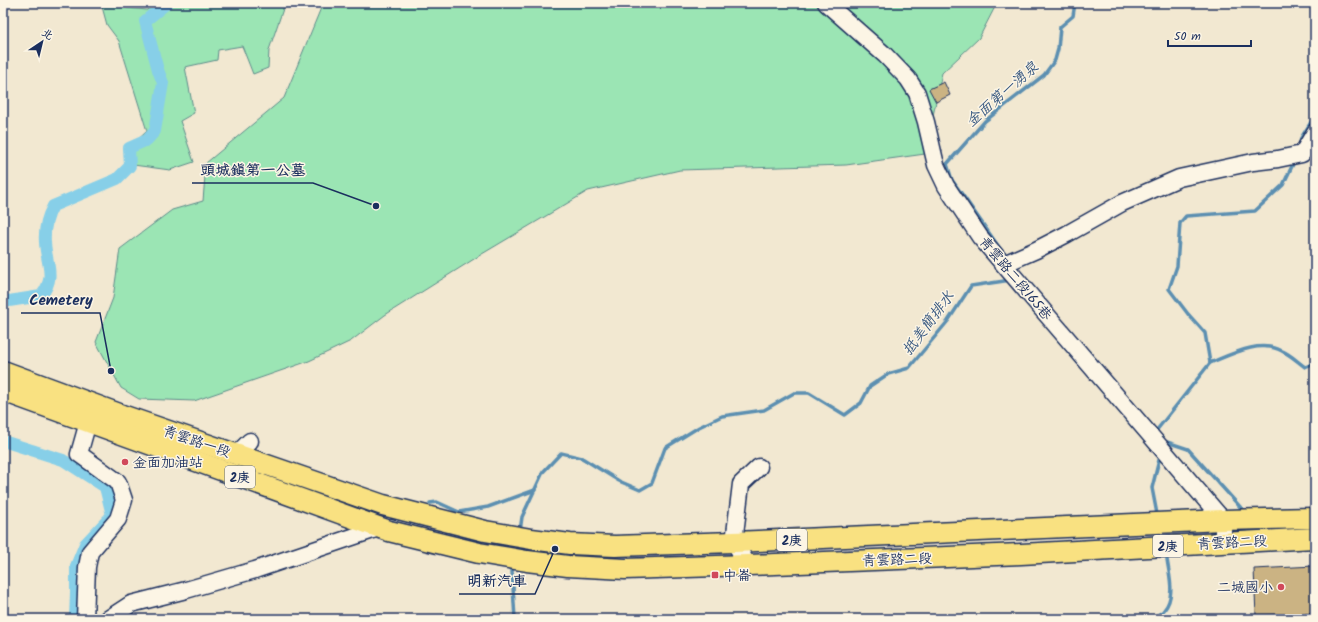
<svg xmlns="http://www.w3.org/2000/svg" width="1318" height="622" viewBox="0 0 1318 622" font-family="Kalam,'LXGW WenKai TC',sans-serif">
	<rect width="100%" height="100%" fill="#f2e8d1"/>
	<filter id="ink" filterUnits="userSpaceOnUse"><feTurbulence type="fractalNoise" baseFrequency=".025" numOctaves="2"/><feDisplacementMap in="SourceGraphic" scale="8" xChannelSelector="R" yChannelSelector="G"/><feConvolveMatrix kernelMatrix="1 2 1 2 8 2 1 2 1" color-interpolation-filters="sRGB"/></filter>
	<g filter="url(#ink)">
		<!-- green -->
		<g fill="#9be5b4" stroke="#5b8a89">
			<polygon points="101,3 126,3 127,8 147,10 155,3 285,3 269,50 268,68 253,74 242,46 218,50 217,60 185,67 194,113 180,121 194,162 170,170 126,164 128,149 147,131 119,41 107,25"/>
			<polygon points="323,3 997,3 979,38 942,73 925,154 846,165 680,170 588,191 482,254 385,315 351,341 309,361 194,401 139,399 121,388 96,342 113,298 120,249 172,210 203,201 206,163 284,98"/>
		</g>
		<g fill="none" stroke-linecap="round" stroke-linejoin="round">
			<!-- stream -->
			<g stroke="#5c8fb1" stroke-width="3.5">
				<polyline points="1300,143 1301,138 1315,116"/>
				<polyline points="1001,250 952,180 947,164 985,121 1044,75 1055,60 1058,49 1060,27 1073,16 1075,3"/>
				<path d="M1210,363C1232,354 1259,339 1282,351C1290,354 1298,362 1305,367L1315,363"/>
				<polyline points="1158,434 1156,431 1210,363 1205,333 1188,314 1169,289 1177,266 1180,223 1186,216 1255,211 1283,185 1294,162"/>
				<polyline points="1164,441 1188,449 1242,509"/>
				<polyline points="430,503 437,502 459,512 488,507 535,490"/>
				<polyline points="1157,514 1152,488 1159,460"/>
				<polyline points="520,531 522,517 543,472 561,453 582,458 619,481 640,490 652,483 665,448 699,427 722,416 764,410 794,393 809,393 845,415 861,403 870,386 888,374 909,368 948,321 971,286 1011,280"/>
				<polyline points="513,564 512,571 515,619"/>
				<polyline points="93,619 106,612"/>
				<path d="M1151,619C1155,616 1161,614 1164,610C1176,596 1169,575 1167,559"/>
			</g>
			<!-- canal -->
			<g stroke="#87cfe8" stroke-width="12">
				<path d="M3,300L9,301L41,296C57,276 46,264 45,242C44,229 47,217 53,206L117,179L130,166L129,148L147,140L155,131L163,83L158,70L145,21L167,3"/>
				<polyline points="3,441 63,460 105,487 112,515 85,544 76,566 76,592 75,619"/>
			</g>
		</g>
		<!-- building -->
		<g fill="#cbb383" stroke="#1b2f5e">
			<polygon points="944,82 950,95 936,102 929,89"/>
			<polygon points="1315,566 1315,614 1305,614 1305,619 1276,619 1276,615 1256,616 1254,569"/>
		</g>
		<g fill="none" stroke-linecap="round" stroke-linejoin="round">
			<defs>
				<g id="minor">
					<polyline points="826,3 885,55 908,79 917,93 926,122 936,165 946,186 980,237 1223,520 1223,543"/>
					<polyline points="1004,264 1036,250 1067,234 1122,203 1179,178 1253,162 1278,159 1302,154 1315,132"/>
					<polyline points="236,455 250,441"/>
					<polyline points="748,565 734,542 741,484 759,467"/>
					<polyline points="85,619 87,567 90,552 118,519 124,500 118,482 79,454 88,422 94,412"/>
					<polyline points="108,619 131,604 186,590 255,570 379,528"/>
				</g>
				<g id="major">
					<polyline points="3,371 122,415 383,505 485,531 531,539 570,544 615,546 734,542 1223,520 1315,518"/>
					<polyline points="3,391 389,531 479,553 527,561 568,566 625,569 748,565 1021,554 1315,538"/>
				</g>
			</defs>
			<!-- minor casing -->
			<use href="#minor" stroke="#1b2f5e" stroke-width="19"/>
			<!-- major casing -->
			<use href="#major" stroke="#1b2f5e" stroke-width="23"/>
			<!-- minor -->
			<use href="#minor" stroke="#fcf5e5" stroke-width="16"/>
			<!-- major -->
			<use href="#major" stroke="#f9e181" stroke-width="20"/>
		</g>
	</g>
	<!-- markers -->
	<g fill="#d1495b" stroke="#fcf5e5" stroke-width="1.5">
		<circle cx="125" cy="462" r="4"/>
		<rect x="711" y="571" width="8" height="8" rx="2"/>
		<circle cx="1281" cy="587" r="4"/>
	</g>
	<g text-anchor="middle" stroke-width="3" stroke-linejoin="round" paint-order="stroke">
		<!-- shield labels -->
		<g fill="#fcf5e5" stroke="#5e6a86" stroke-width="1">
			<rect x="225" y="466" width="30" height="22" rx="3"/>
			<rect x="777" y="529" width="30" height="22" rx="3"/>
			<rect x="1153" y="535" width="30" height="22" rx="3"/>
		</g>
		<g font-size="13" font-weight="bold" fill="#1b2f5e">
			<text x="240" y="482">2庚</text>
			<text x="792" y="545">2庚</text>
			<text x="1168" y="551">2庚</text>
		</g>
		<!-- street labels -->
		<g font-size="14" fill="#1b2f5e" stroke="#fcf5e5">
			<text transform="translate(1016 278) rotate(50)" y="5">青雲路二段165巷</text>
			<text transform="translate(197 441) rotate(19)" y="5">青雲路一段</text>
			<text transform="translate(1232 542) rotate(-3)" y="5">青雲路二段</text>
			<text transform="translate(897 559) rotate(-2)" y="5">青雲路二段</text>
		</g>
		<!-- poi labels -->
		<g font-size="14" fill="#1b2f5e" stroke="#fcf5e5" text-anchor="start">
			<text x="133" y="467">金面加油站</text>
			<text x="723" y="580">中崙</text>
			<text x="1273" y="592" text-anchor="end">二城國小</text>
		</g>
		<!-- water labels -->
		<g font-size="15" font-style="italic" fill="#365780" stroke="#fcf5e5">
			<text transform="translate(1002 94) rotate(-41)" y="5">金面第一湧泉</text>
			<text transform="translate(928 323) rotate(-53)" y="5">抵美簡排水</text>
		</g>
	</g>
	<!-- callouts -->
	<path fill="none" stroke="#1b2f5e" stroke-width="1.5" d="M376 206L313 183H192M111 371L100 313H21M555 549L535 594H459"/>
	<g fill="#1b2f5e" stroke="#fcf5e5" stroke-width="1.5">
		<circle cx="376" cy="206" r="4"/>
		<circle cx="111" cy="371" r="4"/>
		<circle cx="555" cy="549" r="4"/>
	</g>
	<g font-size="15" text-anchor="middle" font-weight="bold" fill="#1b2f5e" stroke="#fcf5e5" stroke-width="3" stroke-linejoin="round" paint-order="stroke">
		<text x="253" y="175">頭城鎮第一公墓</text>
		<text x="61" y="305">Cemetery</text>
		<text x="497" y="586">明新汽車</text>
	</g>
	<!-- margin -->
	<rect width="1318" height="622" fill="none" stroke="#fcf5e5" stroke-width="16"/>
	<rect x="8" y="8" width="1302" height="606" fill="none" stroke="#1b2f5e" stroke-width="1.5" filter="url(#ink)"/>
	<!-- north arrow -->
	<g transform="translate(42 42) rotate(35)" stroke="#fcf5e5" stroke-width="3" paint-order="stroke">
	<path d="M0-3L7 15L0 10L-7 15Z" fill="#1b2f5e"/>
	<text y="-6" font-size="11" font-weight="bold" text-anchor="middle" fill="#1b2f5e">北</text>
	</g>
	<!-- scale -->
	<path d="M1168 40v6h83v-6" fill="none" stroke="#1b2f5e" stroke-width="2"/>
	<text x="1174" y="40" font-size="12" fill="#1b2f5e" stroke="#fcf5e5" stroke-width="3" paint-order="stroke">50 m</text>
</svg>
